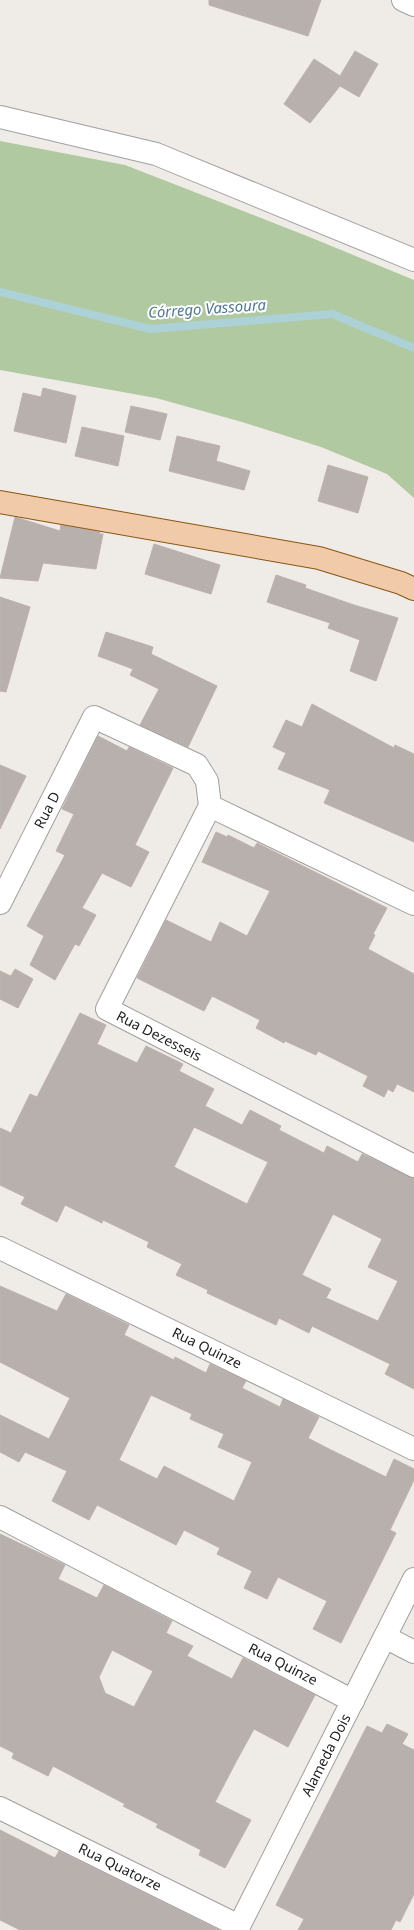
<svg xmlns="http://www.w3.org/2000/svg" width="414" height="1930" viewBox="0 0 414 1930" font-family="'Noto Sans',sans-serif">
	<rect width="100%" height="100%" fill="#efebe6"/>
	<!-- forest -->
	<polygon fill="#b0c9a0" points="0,141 125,165 307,236 414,280 414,498 387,474 321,447 242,422 156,398 0,370"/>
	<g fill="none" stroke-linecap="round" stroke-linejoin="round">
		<!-- stream -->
		<polyline stroke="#acd2d7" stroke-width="8" points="0,292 150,329 332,314 414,348"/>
	</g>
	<!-- building -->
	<g fill="#b8b0ac" stroke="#bfb1aa" fill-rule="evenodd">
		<polygon points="209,0 321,0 308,36 209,5"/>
		<polygon points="355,51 378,64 359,97 340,86 310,123 284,104 314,59 340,76"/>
		<polygon points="43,388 76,396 66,443 14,431 23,393 41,397"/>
		<polygon points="131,406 167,414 160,440 125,432"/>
		<polygon points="82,427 124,436 118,466 75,456"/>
		<polygon points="177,436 220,446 216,461 250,471 244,490 169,471"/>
		<polygon points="328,465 368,477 358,513 318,501"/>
		<polygon points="15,517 60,531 61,525 100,532 99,534 103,534 96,569 43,563 38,581 0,578"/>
		<polygon points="154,544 220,565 211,594 145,574"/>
		<polygon points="276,575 306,585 305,588 354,605 398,618 376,681 350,671 360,640 328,628 330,623 267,602"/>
		<polygon points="0,597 30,607 6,692 0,691"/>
		<polygon points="106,632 153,647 151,654 217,686 188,747 140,725 159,689 130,675 133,669 98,656"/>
		<polygon points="312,704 394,748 395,745 414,754 414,842 324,803 330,790 278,769 286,753 273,747 286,720 302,727"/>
		<polygon points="98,736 127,751 129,747 173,768 135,845 149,852 131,887 102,873 82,908 96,915 79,946 75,944 55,980 30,965 44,936 27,926 65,855 56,851 74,814 62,809"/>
		<polygon points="0,765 26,776 0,829"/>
		<polygon points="216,832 227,837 228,835 254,848 257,843 387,908 373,934 375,935 368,949 414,974 414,1092 397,1084 393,1092 388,1089 384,1097 363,1086 368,1076 318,1051 316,1055 285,1041 284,1043 256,1028 260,1020 212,996 204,1011 137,978 166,920 211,942 220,922 247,936 270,891 202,862"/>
		<polygon points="15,969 33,979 18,1008 0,999 0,971 11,976"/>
		<path d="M80,1013L106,1025L97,1044L137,1063L146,1046L183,1064L179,1071L214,1089L205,1106L242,1125L250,1110L281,1126L279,1130L324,1153L327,1146L358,1162L362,1154L414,1178V1389L385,1374L390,1364L312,1326L309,1333L279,1318L276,1325L207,1293L208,1290L176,1275L182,1264L147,1247L149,1242L103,1220L102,1223L65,1205L57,1222L21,1204L25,1197L0,1185V1128L11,1133L30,1094L37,1097ZM194,1127L268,1162L247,1204L174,1167ZM333,1214L382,1239L368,1267L398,1281L378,1321L326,1298L331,1289L302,1275Z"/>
		<path d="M0,1286L57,1311L66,1294L129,1325L124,1335L174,1360L175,1357L206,1373L210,1364L246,1381L242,1388L280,1407L283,1399L319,1417L308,1438L325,1447L386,1477L394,1459L414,1469V1480L390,1530L396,1533L341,1643L313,1629L327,1601L278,1577L267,1599L244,1588L252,1571L217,1554L220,1548L184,1530L176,1545L97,1505L89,1520L52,1501L67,1471L25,1452L19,1462L0,1452V1415L49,1439L70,1398L0,1362ZM151,1395L192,1414L190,1419L224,1434L218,1447L252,1462L234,1501L164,1466L157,1479L119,1460Z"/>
		<path d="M0,1534L65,1565L58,1579L97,1598L104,1585L172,1621L166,1633L193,1646L187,1656L232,1679L243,1658L315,1695L288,1747L254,1729L237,1760L215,1802L251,1820L225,1868L199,1855L201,1850L156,1827L158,1824L123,1806L125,1804L53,1766L48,1776L12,1758L14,1753L0,1746ZM112,1650L153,1671L134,1707L105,1693L99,1677Z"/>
		<polygon points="387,1724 408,1734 402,1744 414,1750 414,1894 400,1922 396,1920 391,1930 298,1930 304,1919 276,1905 367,1726 382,1733"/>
		<polygon points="0,1830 55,1858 59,1851 219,1930 20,1930 0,1920"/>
	</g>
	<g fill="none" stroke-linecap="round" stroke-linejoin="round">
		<defs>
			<g id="minor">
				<polyline points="403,0 414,5"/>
				<polyline points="0,117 156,154 414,260"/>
				<polyline points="210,806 414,904"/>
				<polyline points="0,903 94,717 197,765 207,781 210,806 107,1009 414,1166"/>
				<polyline points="0,1248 414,1449"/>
				<polyline points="0,1517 353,1701"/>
				<polyline points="385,1637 414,1652"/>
				<polyline points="0,1808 239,1926"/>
				<polyline points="237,1930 414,1579"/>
			</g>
			<polyline id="major" points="0,502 319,558 401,583 414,589"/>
		</defs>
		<!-- minor casing -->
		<use href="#minor" stroke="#a0a0a0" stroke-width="24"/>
		<!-- major casing -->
		<use href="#major" stroke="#895511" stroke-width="24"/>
		<!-- minor -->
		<use href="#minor" stroke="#fff" stroke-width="22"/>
		<!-- major -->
		<use href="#major" stroke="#f1cba9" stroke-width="22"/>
	</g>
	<g text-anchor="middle" stroke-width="4" stroke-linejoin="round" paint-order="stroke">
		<!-- street labels -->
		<g font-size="14" fill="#1f1f1f" stroke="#fff">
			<text transform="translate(47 810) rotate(-63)" y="5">Rua D</text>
			<text transform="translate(159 1036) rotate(27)" y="5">Rua Dezesseis</text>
			<text transform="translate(207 1348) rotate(26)" y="5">Rua Quinze</text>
			<text transform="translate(283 1664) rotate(27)" y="5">Rua Quinze</text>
			<text transform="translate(326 1755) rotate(-63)" y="5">Alameda Dois</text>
			<text transform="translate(120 1867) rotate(26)" y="5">Rua Quatorze</text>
		</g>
		<!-- water labels -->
		<g font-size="15" font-style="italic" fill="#4f7995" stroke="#fff">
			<text transform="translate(207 309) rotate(-4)" y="5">Córrego Vassoura</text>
		</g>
	</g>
</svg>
